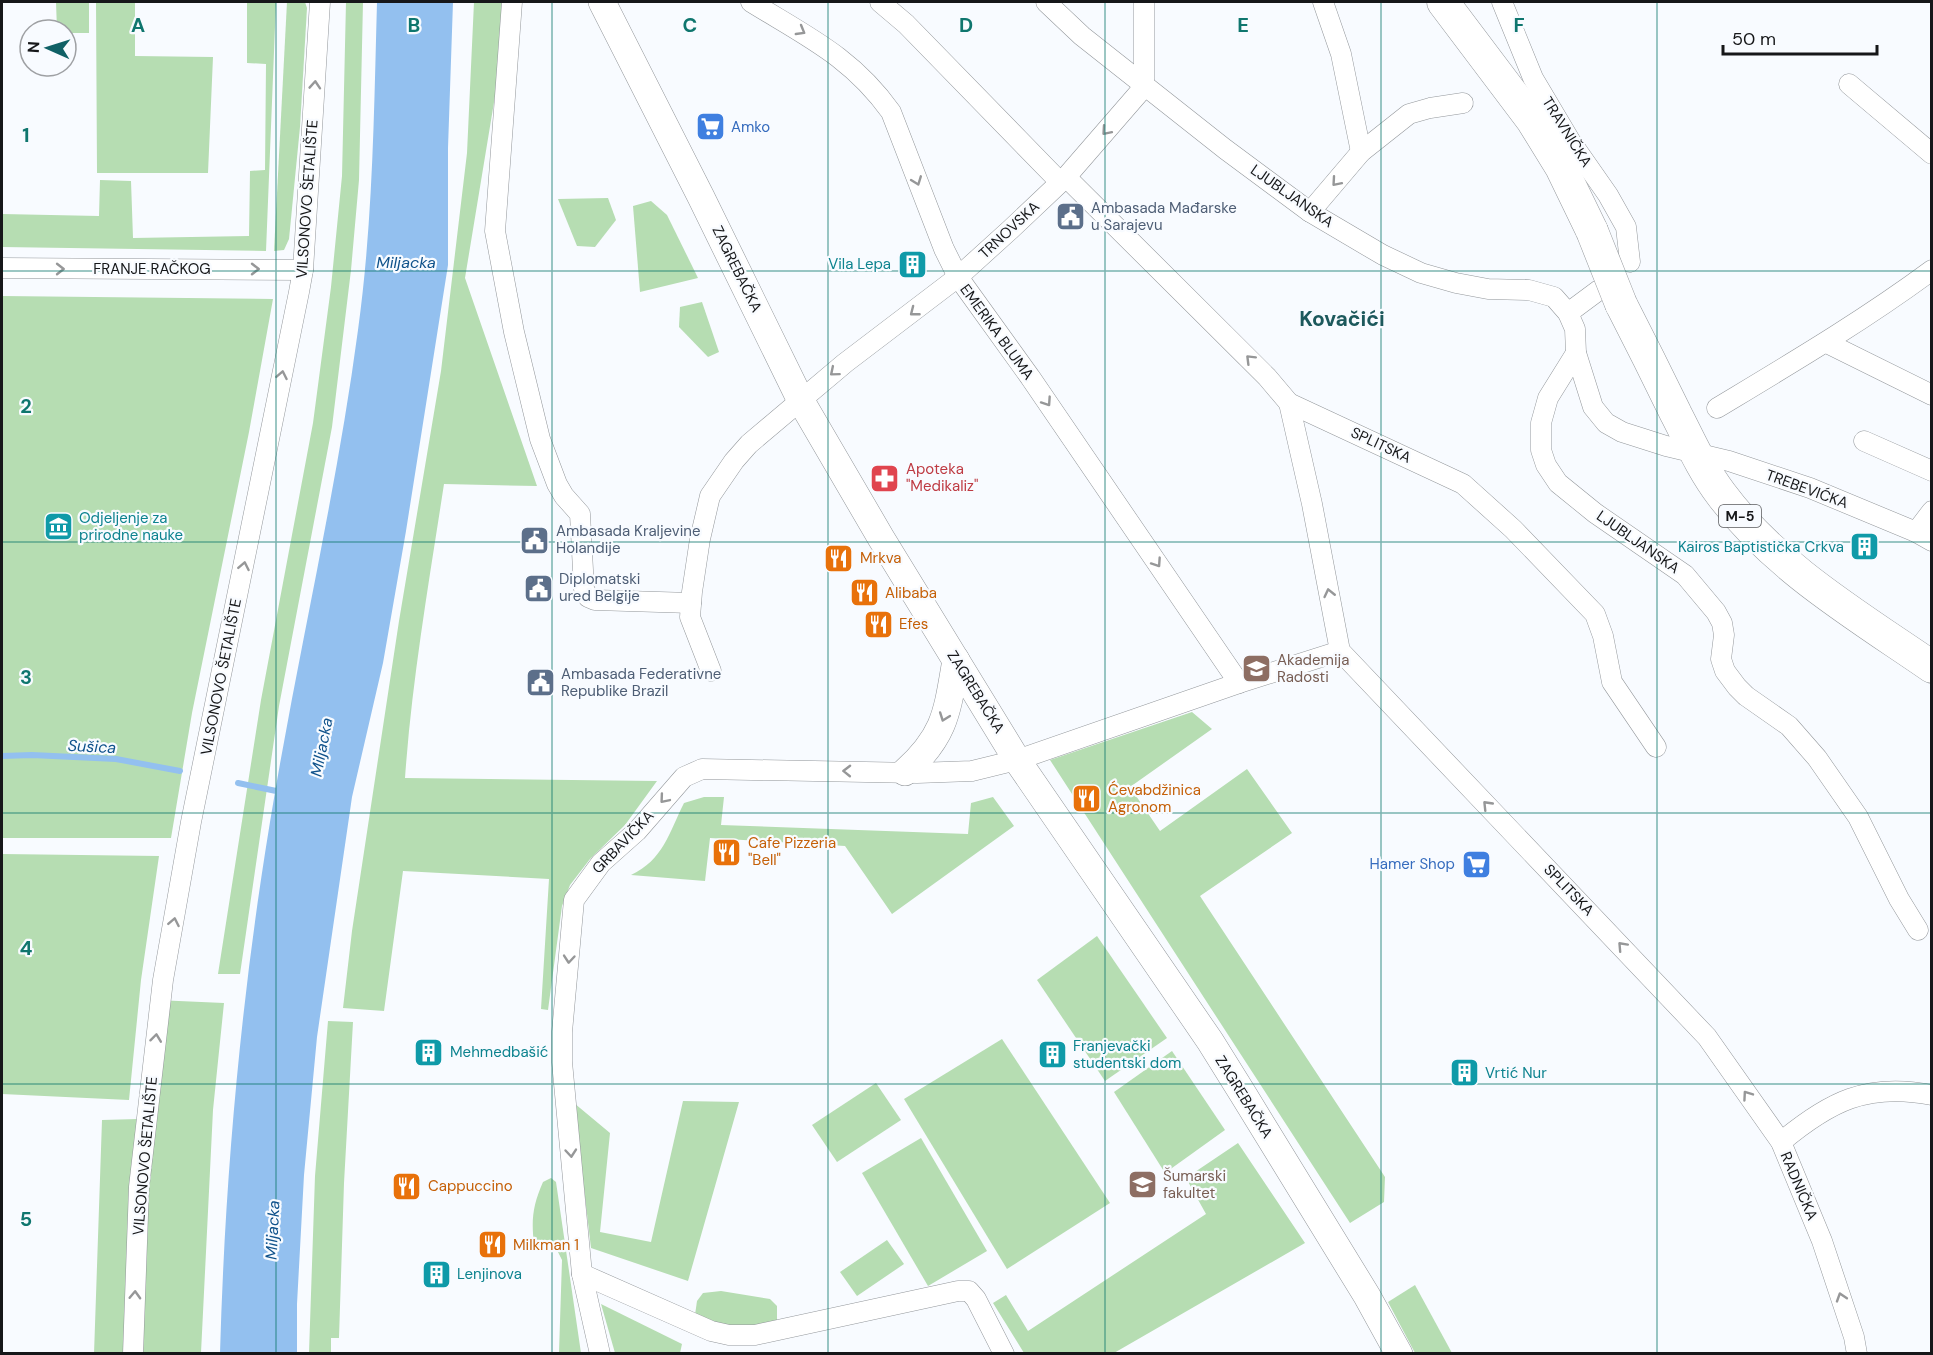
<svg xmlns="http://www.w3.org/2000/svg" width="1933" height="1355" viewBox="0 0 1933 1355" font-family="'DM Sans',sans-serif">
	<rect width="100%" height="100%" fill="#f8fbff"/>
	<!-- green -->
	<g fill="#b6ddb2">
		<polygon points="56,2 89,2 89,33 66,33 66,30 57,30"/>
		<polygon points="96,2 135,2 135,56 213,57 208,173 97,173"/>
		<polygon points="247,2 276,2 266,251 2,247 2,214 99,216 100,180 131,181 133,238 249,236 250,171 265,170 266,64 247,63"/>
		<polygon points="287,2 305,2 307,8 300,127 289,239 284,250 274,251"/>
		<polygon points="346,2 363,2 359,180 351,270 332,427 279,706 240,974 218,974 261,700 313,423 331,287 342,176"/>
		<path d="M474,2H505L498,78L465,278L537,486L444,484C429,582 412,679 405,778L657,781L625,825L590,859L570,885L562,906L548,1010L541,1009L549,879L403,871L384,1011L343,1008L352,931L399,621L441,371L467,153Z"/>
		<polygon points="608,198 616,220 595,247 577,246 558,199"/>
		<polygon points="651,201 667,215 698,278 640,292 633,206"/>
		<polygon points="2,296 273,299 249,432 192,713 171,838 2,838"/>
		<polygon points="702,302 719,352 708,357 679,327 680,307"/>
		<polygon points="1192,712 1212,729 1130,787 1160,831 1247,769 1292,833 1200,896 1385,1177 1384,1202 1350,1223 1050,760"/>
		<path d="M704,797H724L721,825L968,834L971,803L993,797L1014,826L892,914L845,846L710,838L705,881L631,875C663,860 669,833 684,803Z"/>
		<polygon points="2,854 159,856 141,980 129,1100 2,1094"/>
		<polygon points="1097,936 1167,1038 1105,1081 1037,980"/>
		<polygon points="156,1000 224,1003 213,1110 201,1353 94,1354 102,1120 138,1119"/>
		<polygon points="328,1021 353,1022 344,1183 339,1338 331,1338 331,1353 309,1353 315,1176"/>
		<polygon points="1002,1039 1110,1203 1007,1269 904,1099"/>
		<polygon points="1172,1051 1225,1130 1165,1173 1114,1092"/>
		<polygon points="876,1083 901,1120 837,1162 812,1125"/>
		<polygon points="683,1101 739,1102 688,1281 591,1248 574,1103 610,1133 600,1232 651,1242"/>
		<polygon points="921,1138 987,1251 928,1286 862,1173"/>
		<polygon points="1238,1143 1305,1243 1114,1353 1024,1353 993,1303 1006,1295 1028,1331 1206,1214 1186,1178"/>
		<path d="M551,1178L556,1182L581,1353H559L562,1260L556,1248L534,1244C531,1219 533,1205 543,1182Z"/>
		<polygon points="887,1240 904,1264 857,1296 840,1272"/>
		<polygon points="1415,1285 1452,1353 1415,1353 1388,1302"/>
		<polygon points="721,1291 770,1299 777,1306 777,1320 764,1328 745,1329 706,1323 695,1315 697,1301 703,1293"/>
		<polygon points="601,1304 682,1344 680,1353 615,1353"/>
	</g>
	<!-- water -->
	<path fill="#93c0ef" d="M377,2H453L448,148V265L406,531L383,663L352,797L317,1037L304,1175L297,1304V1353H220C225,1176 241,998 270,822C297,657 336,495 358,330C373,221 374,111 377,2Z"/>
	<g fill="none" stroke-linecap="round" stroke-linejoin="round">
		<!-- stream -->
		<g stroke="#93c0ef" stroke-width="6">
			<polyline points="2,756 32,755 116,759 180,771"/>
			<polyline points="238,783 281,792"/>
		</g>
		<defs>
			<g id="minor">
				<polyline points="512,2 495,231 514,332 540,439 557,484 564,496 580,514 584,589 588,597 595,600 691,603"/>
				<path d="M751,2C806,36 852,57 891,112L944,249L958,277L1030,377L1239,683"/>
				<polyline points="880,2 906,24 1060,182"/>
				<polyline points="1046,2 1082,36 1225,149 1310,212 1383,255 1421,273 1456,283 1488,289 1529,290 1554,297 1568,313 1575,329 1576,353 1593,407 1606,423 1622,432 1666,446 1729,461 1810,488 1916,532 1932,541"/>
				<polyline points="1323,2 1341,54 1361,152"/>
				<polyline points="1502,2 1533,78 1571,142 1608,195 1626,227 1630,262"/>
				<polyline points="1849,84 1932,154"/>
				<polyline points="1066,177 1267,377 1289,403 1463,484 1513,529 1595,614 1603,636 1612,682 1656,747"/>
				<polyline points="1310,212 1361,152 1409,114 1430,108 1463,103"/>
				<polyline points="2,268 303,270"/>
				<polyline points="1568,313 1599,290"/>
				<polyline points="1827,343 1932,395"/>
				<polyline points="1576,353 1548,398 1541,423 1541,450 1546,465 1558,483 1595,513 1685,575 1716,612 1722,623 1724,635 1721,659 1725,671 1737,687 1746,696 1789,726 1817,758 1858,817 1899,899 1918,930"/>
				<polyline points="1289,403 1312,504 1340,651 1707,1037 1781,1142 1822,1241 1854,1337 1857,1354"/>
				<path d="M1717,408C1790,364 1863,321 1932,270"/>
				<polyline points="1864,441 1932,471"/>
				<polyline points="1916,532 1932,511"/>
				<polyline points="711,671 690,617 692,592 700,539 710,496 734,461 749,444 845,363 958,277 1011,229 1066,177 1144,87 1144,2"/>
				<path d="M1781,1142C1829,1102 1867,1082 1932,1095"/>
				<polyline points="582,1274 711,1331 729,1335 755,1335 958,1291 969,1291 976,1299 1004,1354"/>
				<polyline points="133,1354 139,1187 163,980 191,822 299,292 303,270 320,2"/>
				<polyline points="600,1354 582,1274 562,1062 562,1032 574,900 601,863 637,831 684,777 702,769 917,773 972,771 1017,760 1239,683 1340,651"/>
			</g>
			<g id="secondary">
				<polyline points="602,2 701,197 801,401 881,538 1017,760 1210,1041 1243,1094 1367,1296 1399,1354"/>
				<path d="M905,772C946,735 947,712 956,660"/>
			</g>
			<g id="primary">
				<polyline points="1443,2 1532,120 1561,167 1592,231"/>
				<path d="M1621,304C1640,341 1658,377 1676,414C1690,441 1702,469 1721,494C1775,567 1858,616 1932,667"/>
			</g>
		</defs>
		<!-- minor casing -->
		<use href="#minor" stroke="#93979b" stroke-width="21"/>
		<!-- secondary casing -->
		<use href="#secondary" stroke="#93979b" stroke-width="28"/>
		<!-- primary casing -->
		<use href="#primary" stroke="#93979b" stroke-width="33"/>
		<!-- minor -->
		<use href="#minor" stroke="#fff" stroke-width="20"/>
		<!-- secondary -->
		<use href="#secondary" stroke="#fff" stroke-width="27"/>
		<!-- primary -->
		<use href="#primary" stroke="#fff" stroke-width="32"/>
		<defs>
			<polyline id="primary-bridge" points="1592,231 1621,304"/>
		</defs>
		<!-- primary-bridge casing -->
		<use href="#primary-bridge" stroke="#93979b" stroke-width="33" stroke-linecap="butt"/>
		<!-- primary-bridge -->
		<use href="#primary-bridge" stroke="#fff" stroke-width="32"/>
	</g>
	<!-- one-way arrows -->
	<defs><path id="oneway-chevron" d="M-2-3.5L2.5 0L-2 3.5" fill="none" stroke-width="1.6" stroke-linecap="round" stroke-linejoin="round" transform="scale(1.5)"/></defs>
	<g stroke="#969798">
		<use href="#oneway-chevron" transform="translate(801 31) rotate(30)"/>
		<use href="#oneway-chevron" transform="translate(315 85) rotate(-86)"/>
		<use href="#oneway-chevron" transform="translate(1106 131) rotate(131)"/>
		<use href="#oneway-chevron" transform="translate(917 181) rotate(69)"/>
		<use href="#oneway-chevron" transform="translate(1336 182) rotate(131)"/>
		<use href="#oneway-chevron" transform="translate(60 269)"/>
		<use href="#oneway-chevron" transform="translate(255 269)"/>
		<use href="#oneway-chevron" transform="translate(914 312) rotate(142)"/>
		<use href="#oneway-chevron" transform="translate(1250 359) rotate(-135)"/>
		<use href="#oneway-chevron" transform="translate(834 372) rotate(140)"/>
		<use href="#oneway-chevron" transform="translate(282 375) rotate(-79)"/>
		<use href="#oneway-chevron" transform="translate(1047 402) rotate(56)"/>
		<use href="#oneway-chevron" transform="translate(1157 563) rotate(56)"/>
		<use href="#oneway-chevron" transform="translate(244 566) rotate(-79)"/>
		<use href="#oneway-chevron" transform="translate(1329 593) rotate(-103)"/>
		<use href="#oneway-chevron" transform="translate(944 717) rotate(110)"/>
		<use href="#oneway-chevron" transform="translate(847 771) rotate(-179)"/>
		<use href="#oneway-chevron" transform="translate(664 799) rotate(130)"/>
		<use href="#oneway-chevron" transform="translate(1487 805) rotate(-134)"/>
		<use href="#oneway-chevron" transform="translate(174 922) rotate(-79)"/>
		<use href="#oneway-chevron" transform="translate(1622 946) rotate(-133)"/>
		<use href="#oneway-chevron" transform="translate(569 959) rotate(95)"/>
		<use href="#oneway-chevron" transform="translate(156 1038) rotate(-83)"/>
		<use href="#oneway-chevron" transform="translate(1747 1095) rotate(-125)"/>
		<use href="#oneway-chevron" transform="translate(571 1153) rotate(85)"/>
		<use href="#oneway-chevron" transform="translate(135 1295) rotate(-88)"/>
		<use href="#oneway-chevron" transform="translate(1841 1297) rotate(-108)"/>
	</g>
	<!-- grid -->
	<path fill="none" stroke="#0f766e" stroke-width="1.5" stroke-opacity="0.55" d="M276,2V1354M552,2V1354M828,2V1354M1105,2V1354M1381,2V1354M1657,2V1354M2,271H1932M2,542H1932M2,813H1932M2,1084H1932"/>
	<!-- icons -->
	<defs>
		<symbol id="supermarket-square" viewBox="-11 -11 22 22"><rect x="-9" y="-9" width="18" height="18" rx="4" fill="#3f7fe0" stroke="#f8fbff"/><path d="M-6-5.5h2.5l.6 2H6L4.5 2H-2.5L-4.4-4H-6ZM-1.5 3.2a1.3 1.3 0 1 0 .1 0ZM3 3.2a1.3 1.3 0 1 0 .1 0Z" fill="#fff"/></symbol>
		<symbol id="civic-square" viewBox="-11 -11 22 22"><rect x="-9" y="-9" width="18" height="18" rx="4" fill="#5c6f8a" stroke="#f8fbff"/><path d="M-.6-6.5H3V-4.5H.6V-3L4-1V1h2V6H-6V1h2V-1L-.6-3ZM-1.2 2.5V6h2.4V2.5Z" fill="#fff"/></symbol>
		<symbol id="building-square" viewBox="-11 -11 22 22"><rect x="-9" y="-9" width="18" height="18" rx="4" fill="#0f9aa8" stroke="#f8fbff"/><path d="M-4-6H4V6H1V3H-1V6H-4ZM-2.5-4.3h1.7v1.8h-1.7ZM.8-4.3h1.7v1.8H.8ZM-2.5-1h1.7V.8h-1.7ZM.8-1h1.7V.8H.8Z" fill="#fff"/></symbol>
		<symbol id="pharmacy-square" viewBox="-11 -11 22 22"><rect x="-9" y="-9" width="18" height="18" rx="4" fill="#e0444e" stroke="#f8fbff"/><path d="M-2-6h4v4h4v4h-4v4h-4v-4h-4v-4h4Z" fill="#fff"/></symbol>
		<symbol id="museum-square" viewBox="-11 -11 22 22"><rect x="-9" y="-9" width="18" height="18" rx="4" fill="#0f9aa8" stroke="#f8fbff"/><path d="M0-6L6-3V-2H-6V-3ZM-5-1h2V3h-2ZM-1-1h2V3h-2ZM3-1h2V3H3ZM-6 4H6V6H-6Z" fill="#fff"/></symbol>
		<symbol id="restaurant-square" viewBox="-11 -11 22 22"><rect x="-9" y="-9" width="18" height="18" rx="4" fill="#e8710a" stroke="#f8fbff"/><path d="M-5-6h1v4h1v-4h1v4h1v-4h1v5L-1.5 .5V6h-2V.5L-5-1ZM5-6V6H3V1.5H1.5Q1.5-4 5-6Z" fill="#fff"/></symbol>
		<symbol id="school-square" viewBox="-11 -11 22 22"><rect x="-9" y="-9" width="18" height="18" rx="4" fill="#8d6e63" stroke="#f8fbff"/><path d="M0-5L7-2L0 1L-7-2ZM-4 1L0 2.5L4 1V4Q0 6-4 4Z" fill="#fff"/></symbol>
		<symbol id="university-square" viewBox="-11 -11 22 22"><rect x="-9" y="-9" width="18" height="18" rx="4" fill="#8d6e63" stroke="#f8fbff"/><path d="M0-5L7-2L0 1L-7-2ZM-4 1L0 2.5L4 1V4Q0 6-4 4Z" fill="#fff"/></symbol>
	</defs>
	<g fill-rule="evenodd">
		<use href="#supermarket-square" x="694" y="110" width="33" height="33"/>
		<use href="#civic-square" x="1054" y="200" width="33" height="33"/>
		<use href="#building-square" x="896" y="248" width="33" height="33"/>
		<use href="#pharmacy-square" x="868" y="462" width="33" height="33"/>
		<use href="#museum-square" x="42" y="510" width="33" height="33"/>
		<use href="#civic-square" x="518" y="524" width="33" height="33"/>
		<use href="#building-square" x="1848" y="530" width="33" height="33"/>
		<use href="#restaurant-square" x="822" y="542" width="33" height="33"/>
		<use href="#civic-square" x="522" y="572" width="33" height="33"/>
		<use href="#restaurant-square" x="848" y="576" width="33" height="33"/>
		<use href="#restaurant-square" x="862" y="608" width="33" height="33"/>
		<use href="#school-square" x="1240" y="652" width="33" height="33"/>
		<use href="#civic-square" x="524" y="666" width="33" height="33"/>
		<use href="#restaurant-square" x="1070" y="782" width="33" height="33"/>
		<use href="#restaurant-square" x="710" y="836" width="33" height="33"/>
		<use href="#supermarket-square" x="1460" y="848" width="33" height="33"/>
		<use href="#building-square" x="412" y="1036" width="33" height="33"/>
		<use href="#building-square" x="1036" y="1038" width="33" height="33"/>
		<use href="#building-square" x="1448" y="1056" width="33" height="33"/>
		<use href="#university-square" x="1126" y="1168" width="33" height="33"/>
		<use href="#restaurant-square" x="390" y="1170" width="33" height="33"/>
		<use href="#restaurant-square" x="476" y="1228" width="33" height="33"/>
		<use href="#building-square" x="420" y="1258" width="33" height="33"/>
	</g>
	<g text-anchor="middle" stroke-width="4.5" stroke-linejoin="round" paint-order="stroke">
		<!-- shield labels -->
		<rect fill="#f8fbff" stroke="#5a5b5e" stroke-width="1.5" x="1719" y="505" width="42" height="22" rx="4.5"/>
		<g font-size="14" font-weight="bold" fill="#161719">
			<text x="1740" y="521">M-5</text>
		</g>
		<!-- shop labels -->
		<g font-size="15" fill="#366cbe" stroke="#f8fbff" text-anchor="start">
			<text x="731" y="132">Amko</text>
			<text x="1455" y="869" text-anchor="end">Hamer Shop</text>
		</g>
		<!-- street labels -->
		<g font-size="15" fill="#161719" stroke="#f8fbff">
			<text transform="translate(1567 132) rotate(58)" y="5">TRAVNIČKA</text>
			<text transform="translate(1292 196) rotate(35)" y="5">LJUBLJANSKA</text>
			<text transform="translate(307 199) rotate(-86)" y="5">VILSONOVO ŠETALIŠTE</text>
			<text transform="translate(1009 230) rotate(-43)" y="5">TRNOVSKA</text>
			<text x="152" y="274">FRANJE RAČKOG</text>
			<text transform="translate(737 269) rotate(64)" y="5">ZAGREBAČKA</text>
			<text transform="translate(997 332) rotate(54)" y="5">EMERIKA BLUMA</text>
			<text transform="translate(1381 445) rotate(25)" y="5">SPLITSKA</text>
			<text transform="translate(1807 489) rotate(20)" y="5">TREBEVIĆKA</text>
			<text transform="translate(1638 542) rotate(35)" y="5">LJUBLJANSKA</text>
			<text transform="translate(221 677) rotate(-79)" y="5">VILSONOVO ŠETALIŠTE</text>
			<text transform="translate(976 692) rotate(58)" y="5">ZAGREBAČKA</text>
			<text transform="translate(623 842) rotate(-46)" y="5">GRBAVIČKA</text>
			<text transform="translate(1569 890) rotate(46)" y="5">SPLITSKA</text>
			<text transform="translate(1244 1097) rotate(58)" y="5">ZAGREBAČKA</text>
			<text transform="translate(145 1156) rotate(-85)" y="5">VILSONOVO ŠETALIŠTE</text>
			<text transform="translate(1799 1186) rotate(67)" y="5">RADNIČKA</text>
		</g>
		<!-- service labels -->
		<g font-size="15" fill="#4e5e75" stroke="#f8fbff" text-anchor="start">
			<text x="1091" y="213">Ambasada Mađarske<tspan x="1091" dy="17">u Sarajevu</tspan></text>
			<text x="556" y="536">Ambasada Kraljevine<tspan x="556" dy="17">Holandije</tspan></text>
			<text x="559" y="584">Diplomatski<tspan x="559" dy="17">ured Belgije</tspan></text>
			<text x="561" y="679">Ambasada Federativne<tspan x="561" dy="17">Republike Brazil</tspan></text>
		</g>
		<!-- culture labels -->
		<g font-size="15" fill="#0d838f" stroke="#f8fbff" text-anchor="start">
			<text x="891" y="269" text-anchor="end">Vila Lepa</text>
			<text x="79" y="523">Odjeljenje za<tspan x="79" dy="17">prirodne nauke</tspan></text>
			<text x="1844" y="552" text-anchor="end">Kairos Baptistička Crkva</text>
			<text x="1073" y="1051">Franjevački<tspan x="1073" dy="17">studentski dom</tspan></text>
			<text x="450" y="1057">Mehmedbašić</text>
			<text x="1485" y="1078">Vrtić Nur</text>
			<text x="457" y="1279">Lenjinova</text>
		</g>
		<!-- health labels -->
		<g font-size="15" fill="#be3a42" stroke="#f8fbff" text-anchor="start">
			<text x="906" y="474">Apoteka<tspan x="906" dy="17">"Medikaliz"</tspan></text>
		</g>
		<!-- food labels -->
		<g font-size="15" fill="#c56008" stroke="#f8fbff" text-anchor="start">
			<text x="860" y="563">Mrkva</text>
			<text x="885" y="598">Alibaba</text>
			<text x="899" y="629">Efes</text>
			<text x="1108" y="795">Ćevabdžinica<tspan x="1108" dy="17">Agronom</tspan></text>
			<text x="748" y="848">Cafe Pizzeria<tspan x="748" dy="17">"Bell"</tspan></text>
			<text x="428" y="1191">Cappuccino</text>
			<text x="513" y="1250">Milkman 1</text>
		</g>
		<!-- education labels -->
		<g font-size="15" fill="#785e54" stroke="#f8fbff" text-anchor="start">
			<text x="1277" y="665">Akademija<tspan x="1277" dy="17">Radosti</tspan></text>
			<text x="1163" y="1181">Šumarski<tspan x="1163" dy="17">fakultet</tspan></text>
		</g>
		<!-- water labels -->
		<g font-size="16" font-style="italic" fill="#0f528b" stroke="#f8fbff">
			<text x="406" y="268">Miljacka</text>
			<text transform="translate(92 746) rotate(3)" y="6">Sušica</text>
			<text transform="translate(321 747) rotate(-79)" y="6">Miljacka</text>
			<text transform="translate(272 1230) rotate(-87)" y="6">Miljacka</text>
		</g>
		<!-- district labels -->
		<g font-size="21" font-weight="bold" fill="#1d595c" stroke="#f8fbff">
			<text x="1342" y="326">Kovačići</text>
		</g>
	</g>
	<g font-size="20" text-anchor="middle" font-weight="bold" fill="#0f766e" stroke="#f8fbff" stroke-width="4.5" stroke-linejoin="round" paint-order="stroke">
		<text x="138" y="32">A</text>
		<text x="414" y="32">B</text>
		<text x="690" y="32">C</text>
		<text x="966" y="32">D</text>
		<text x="1243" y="32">E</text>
		<text x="1519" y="32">F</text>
		<text x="26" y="142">1</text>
		<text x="26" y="413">2</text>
		<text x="26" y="684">3</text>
		<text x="26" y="955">4</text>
		<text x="26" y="1226">5</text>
	</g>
	<!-- border -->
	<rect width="1933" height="1355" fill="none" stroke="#161719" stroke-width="6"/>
	<!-- north arrow -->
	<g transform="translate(48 48) rotate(273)"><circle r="28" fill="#f8fbff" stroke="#9ea0a3" stroke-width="1.5"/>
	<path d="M0-4.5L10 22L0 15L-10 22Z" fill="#106166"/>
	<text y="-9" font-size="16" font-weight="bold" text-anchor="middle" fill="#161719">N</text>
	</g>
	<!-- scale -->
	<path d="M1723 45v9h154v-9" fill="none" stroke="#161719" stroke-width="3"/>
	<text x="1732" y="45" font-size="18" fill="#161719" stroke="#f8fbff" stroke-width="4.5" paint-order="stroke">50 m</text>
</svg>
